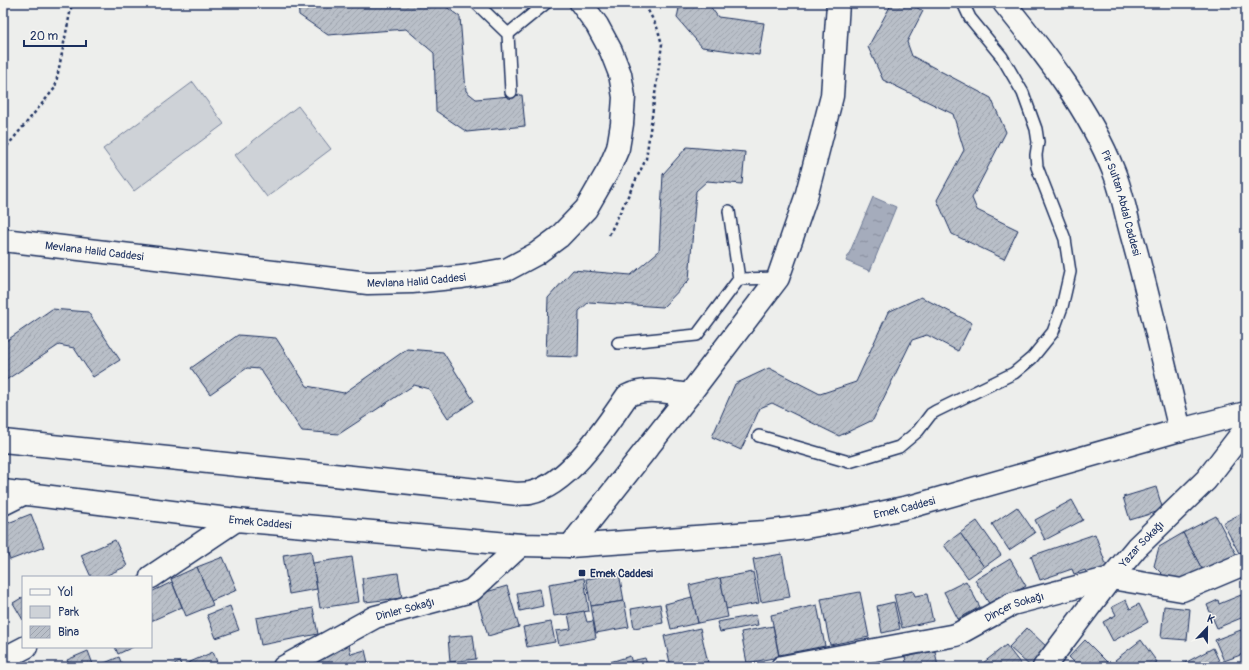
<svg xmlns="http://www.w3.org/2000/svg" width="1249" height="670" viewBox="0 0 1249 670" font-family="Pangolin,sans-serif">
	<defs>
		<pattern id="water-ripples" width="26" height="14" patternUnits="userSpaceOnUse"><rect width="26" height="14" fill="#a5acbc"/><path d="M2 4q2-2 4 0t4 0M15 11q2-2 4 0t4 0" fill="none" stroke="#868c9c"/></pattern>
		<pattern id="building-hatch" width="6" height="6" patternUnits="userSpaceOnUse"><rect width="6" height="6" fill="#b9bfc8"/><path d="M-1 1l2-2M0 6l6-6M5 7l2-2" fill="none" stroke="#9ea4ae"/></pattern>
	</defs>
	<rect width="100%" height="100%" fill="#edeeec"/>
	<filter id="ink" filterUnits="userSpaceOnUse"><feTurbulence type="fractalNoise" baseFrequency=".025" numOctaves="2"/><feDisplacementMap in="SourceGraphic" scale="8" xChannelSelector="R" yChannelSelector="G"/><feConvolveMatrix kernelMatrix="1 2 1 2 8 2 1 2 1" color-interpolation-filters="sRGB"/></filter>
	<g filter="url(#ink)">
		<!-- green -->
		<g fill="#ced2d7" stroke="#74809a">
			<polygon points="193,82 224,124 134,191 103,149"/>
			<polygon points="298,106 331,149 267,197 235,155"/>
		</g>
		<!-- water -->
		<polygon fill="url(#water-ripples)" stroke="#6e7a96" points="873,197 896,207 870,271 846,261"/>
		<!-- building -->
		<g fill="url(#building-hatch)" stroke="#1b2f5e">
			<polygon points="298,3 441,3 460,17 466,91 476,99 522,95 525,126 467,132 436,111 434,53 406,29 328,35 299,15"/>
			<polygon points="680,3 711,3 710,6 718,17 764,23 759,55 702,47 677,18"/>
			<polygon points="892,3 908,3 923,11 907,42 912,56 991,98 1006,132 972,198 977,210 1018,230 1004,259 952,234 937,200 964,150 953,114 883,80 868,47"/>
			<polygon points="687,147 745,152 742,184 707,181 696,191 689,280 663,307 589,302 579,311 578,357 546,356 548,298 573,270 631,275 659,251 663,174"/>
			<polygon points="921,297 972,323 958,351 927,335 912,340 873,420 839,436 772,403 760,408 741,450 712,437 735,384 769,368 820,394 856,382 888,312"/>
			<polygon points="52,309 88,312 120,360 93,377 74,348 59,345 3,382 3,343"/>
			<polygon points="238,335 276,338 307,386 344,393 407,349 443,352 474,401 448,418 429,389 414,385 339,434 302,431 260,369 247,368 210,394 191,368"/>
			<polygon points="1156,487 1163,510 1130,520 1123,497"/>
			<polygon points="1072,500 1083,520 1045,540 1035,520"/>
			<polygon points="1017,507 1035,533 1009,550 992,524"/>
			<polygon points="1246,511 1246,550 1239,553 1223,523"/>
			<polygon points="31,514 44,547 10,560 3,542 3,525"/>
			<polygon points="1216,516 1237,556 1204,573 1183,533"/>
			<polygon points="977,521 1001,555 984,567 960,533"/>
			<polygon points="960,533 984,567 968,578 944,545"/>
			<polygon points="1183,533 1204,573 1169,581 1154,566 1159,547"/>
			<polygon points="1095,534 1107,567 1087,574 1085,570 1074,574 1072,569 1040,580 1031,556"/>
			<polygon points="115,540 127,566 103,577 91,577 81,555"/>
			<polygon points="311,551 317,589 289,594 283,555"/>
			<polygon points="782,554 790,597 761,602 753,559"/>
			<polygon points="223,557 237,590 211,601 197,567"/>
			<polygon points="352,557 359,602 320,608 313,563"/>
			<polygon points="1010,559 1026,586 991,607 975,580"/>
			<polygon points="197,567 213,605 186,616 171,579"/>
			<polygon points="753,572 759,603 726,609 720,578"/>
			<polygon points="398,573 402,598 365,602 362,578"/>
			<polygon points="619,573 624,601 591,606 586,579"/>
			<polygon points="584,578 589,611 554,616 549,584"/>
			<polygon points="720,578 728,617 698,623 689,585"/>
			<polygon points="966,581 980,607 958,619 944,592"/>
			<polygon points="172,582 182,607 151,621 151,592"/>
			<polygon points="507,586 519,627 488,636 476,595"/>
			<polygon points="540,589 543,606 520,611 517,593"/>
			<polygon points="913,591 915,596 927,594 933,621 902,628 894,595"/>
			<polygon points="860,592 869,637 830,645 821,599"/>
			<polygon points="1241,595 1246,606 1246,616 1217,628 1207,605 1218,600 1219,604"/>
			<polygon points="23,597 23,620 13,603"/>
			<polygon points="692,597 698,623 671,629 665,604"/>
			<polygon points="1126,600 1130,609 1139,604 1148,622 1113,641 1103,622 1116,615 1112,607"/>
			<polygon points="624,601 629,627 596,633 591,606"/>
			<polygon points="894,602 900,629 882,633 877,606"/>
			<polygon points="660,604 663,623 634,628 631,609"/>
			<polygon points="817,605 825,646 779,655 771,615"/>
			<polygon points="230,606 239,630 216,638 207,615"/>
			<polygon points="1164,606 1190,609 1187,640 1161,638"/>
			<polygon points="313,608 318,634 261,645 256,618"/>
			<polygon points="584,611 587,622 593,621 596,638 559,645 556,631 571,629 568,614"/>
			<polygon points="756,615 758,625 720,632 717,622"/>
			<polygon points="551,622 555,642 527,647 523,627"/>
			<polygon points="773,626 779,657 747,663 741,632"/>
			<polygon points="700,628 709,667 671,667 664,636"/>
			<polygon points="1027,628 1048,648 1031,667 1009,647"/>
			<polygon points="1246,628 1246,653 1224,661 1215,640"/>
			<polygon points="473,635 476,659 450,662 448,637"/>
			<polygon points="1085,640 1112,667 1079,667 1069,657"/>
			<polygon points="1141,640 1157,662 1150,667 1120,667 1115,660"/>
			<polygon points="349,645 351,654 365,650 369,667 320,667 318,660"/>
			<polygon points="1006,645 1023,667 986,667 983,663"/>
			<polygon points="115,647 133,647 118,654"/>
			<polygon points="1213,648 1222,667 1182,667 1181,665"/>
			<polygon points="88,651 94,667 70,667 67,660"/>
			<polygon points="935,651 938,667 907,667 905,657"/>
			<polygon points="213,652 219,667 182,667 181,666"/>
			<polygon points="630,656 633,667 609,667 607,663"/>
			<polygon points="119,657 123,667 95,667"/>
			<polygon points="645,658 648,667 633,667 631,661"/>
			<polygon points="869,661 871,667 842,667"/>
			<polygon points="21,662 23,667 9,667"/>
			<polygon points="180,662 182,667 167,667"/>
			<polygon points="315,663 315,667 299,667"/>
			<polygon points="607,663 607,667 586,667"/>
			<polygon points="906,663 907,667 887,667"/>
		</g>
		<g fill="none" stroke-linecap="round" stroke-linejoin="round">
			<defs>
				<g id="service">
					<polyline points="476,3 508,34 511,92"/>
					<polyline points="508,34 546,3"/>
					<polyline points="729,211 739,279"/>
					<polyline points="618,343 697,335 739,279 778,278"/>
					<polyline points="759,436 849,462 899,447 918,431 931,414 936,411 1014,373 1032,358 1053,332 1062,307 1070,272 1065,239 1037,167 1036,155 1038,142 1036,129 1023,93 1002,57 970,18 963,3"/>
				</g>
				<g id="minor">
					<path id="s1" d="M1004,3C1046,55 1089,109 1114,172C1122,192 1126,215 1132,236C1150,300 1164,365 1180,430"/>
					<path d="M3,441L518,494C522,493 526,494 530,493C569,485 606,426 627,396C646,386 669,393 689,395"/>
					<polyline points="3,504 25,493"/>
					<polyline points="570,546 689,395 778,278 806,197 832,96 838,3"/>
					<polyline points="151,577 236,520"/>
					<polyline points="3,659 26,647"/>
					<path id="s2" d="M284,667L375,617L464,593L472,590L521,545"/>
					<path id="s3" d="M782,667L956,635L1012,604L1111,578L1182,590L1246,563"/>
					<path id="s4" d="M1044,667L1111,578L1137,547L1206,480L1246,428"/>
				</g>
				<g id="tertiary">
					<path id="s5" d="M3,240L368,283L412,282L462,277L508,269L536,254L559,237L586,209L609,169L618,148L622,124L624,97L620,74L611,51L597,25L581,3"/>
					<path id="s6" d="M3,491L236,520L521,545L570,546L765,532L806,527L853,519L913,506L1180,430L1246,413"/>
				</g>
			</defs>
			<!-- service casing -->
			<use href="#service" stroke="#1b2f5e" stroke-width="14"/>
			<!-- minor casing -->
			<use href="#minor" stroke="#1b2f5e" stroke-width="25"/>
			<!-- tertiary casing -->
			<use href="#tertiary" stroke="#1b2f5e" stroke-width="25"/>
			<!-- path -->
			<g stroke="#1b2f5e" stroke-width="2.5" stroke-dasharray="3 3" stroke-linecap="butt">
				<polyline points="3,151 55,88 72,3"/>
				<polyline points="609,235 646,159 662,44 657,27 644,3"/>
			</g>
			<!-- service -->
			<use href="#service" stroke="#f6f6f2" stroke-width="11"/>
			<!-- minor -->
			<use href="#minor" stroke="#f6f6f2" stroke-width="22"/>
			<!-- tertiary -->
			<use href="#tertiary" stroke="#f6f6f2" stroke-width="22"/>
		</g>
	</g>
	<!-- markers -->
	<rect fill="#1b2f5e" stroke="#f6f6f2" stroke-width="1.5" x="578" y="569" width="8" height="8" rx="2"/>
	<g text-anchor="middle" stroke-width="3" stroke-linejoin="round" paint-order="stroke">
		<!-- street labels -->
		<g font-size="11" fill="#1b2f5e" stroke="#f6f6f2">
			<text dy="4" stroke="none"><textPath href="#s1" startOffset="234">Pir Sultan Abdal Caddesi</textPath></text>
			<text dy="4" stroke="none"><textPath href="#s5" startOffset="92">Mevlana Halid Caddesi</textPath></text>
			<text dy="4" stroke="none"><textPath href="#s5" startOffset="416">Mevlana Halid Caddesi</textPath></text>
			<text dy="4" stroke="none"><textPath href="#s6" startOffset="907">Emek Caddesi</textPath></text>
			<text dy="4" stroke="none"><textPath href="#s6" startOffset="259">Emek Caddesi</textPath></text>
			<text dy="4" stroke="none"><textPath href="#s4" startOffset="157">Yazar Sokağı</textPath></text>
			<text dy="4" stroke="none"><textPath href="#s3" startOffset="242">Dinçer Sokağı</textPath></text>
			<text dy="4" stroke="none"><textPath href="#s2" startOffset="135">Dinler Sokağı</textPath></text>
		</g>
		<!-- poi labels -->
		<g font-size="11" font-weight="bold" fill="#1b2f5e" stroke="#f6f6f2" text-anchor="start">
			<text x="590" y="577">Emek Caddesi</text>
		</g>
	</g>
	<!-- margin -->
	<rect width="1249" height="670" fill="none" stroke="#f6f6f2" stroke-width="16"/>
	<rect x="8" y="8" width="1233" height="654" fill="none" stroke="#1b2f5e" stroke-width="1.5" filter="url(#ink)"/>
	<!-- legend -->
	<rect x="22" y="576" width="130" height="72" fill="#f6f6f2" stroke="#9ea6b7"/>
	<rect x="30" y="589" width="20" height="6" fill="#f6f6f2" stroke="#9ea6b7"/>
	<text x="58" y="596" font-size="12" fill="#1b2f5e">Yol</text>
	<rect x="30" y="606" width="20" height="12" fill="#ced2d7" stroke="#9ea6b7"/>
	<text x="58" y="616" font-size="12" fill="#1b2f5e">Park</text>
	<rect x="30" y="626" width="20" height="12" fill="url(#building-hatch)" stroke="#9ea6b7"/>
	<text x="58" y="636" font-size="12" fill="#1b2f5e">Bina</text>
	<!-- north arrow -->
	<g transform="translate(1207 628) rotate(22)" stroke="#f6f6f2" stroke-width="3" paint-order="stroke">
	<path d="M0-3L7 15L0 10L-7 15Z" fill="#1b2f5e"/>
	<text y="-6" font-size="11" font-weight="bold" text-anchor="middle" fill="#1b2f5e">K</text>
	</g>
	<!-- scale -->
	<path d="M24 40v6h62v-6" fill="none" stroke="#1b2f5e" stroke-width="2"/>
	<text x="30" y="40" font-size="12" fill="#1b2f5e" stroke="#f6f6f2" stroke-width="3" paint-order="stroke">20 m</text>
</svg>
